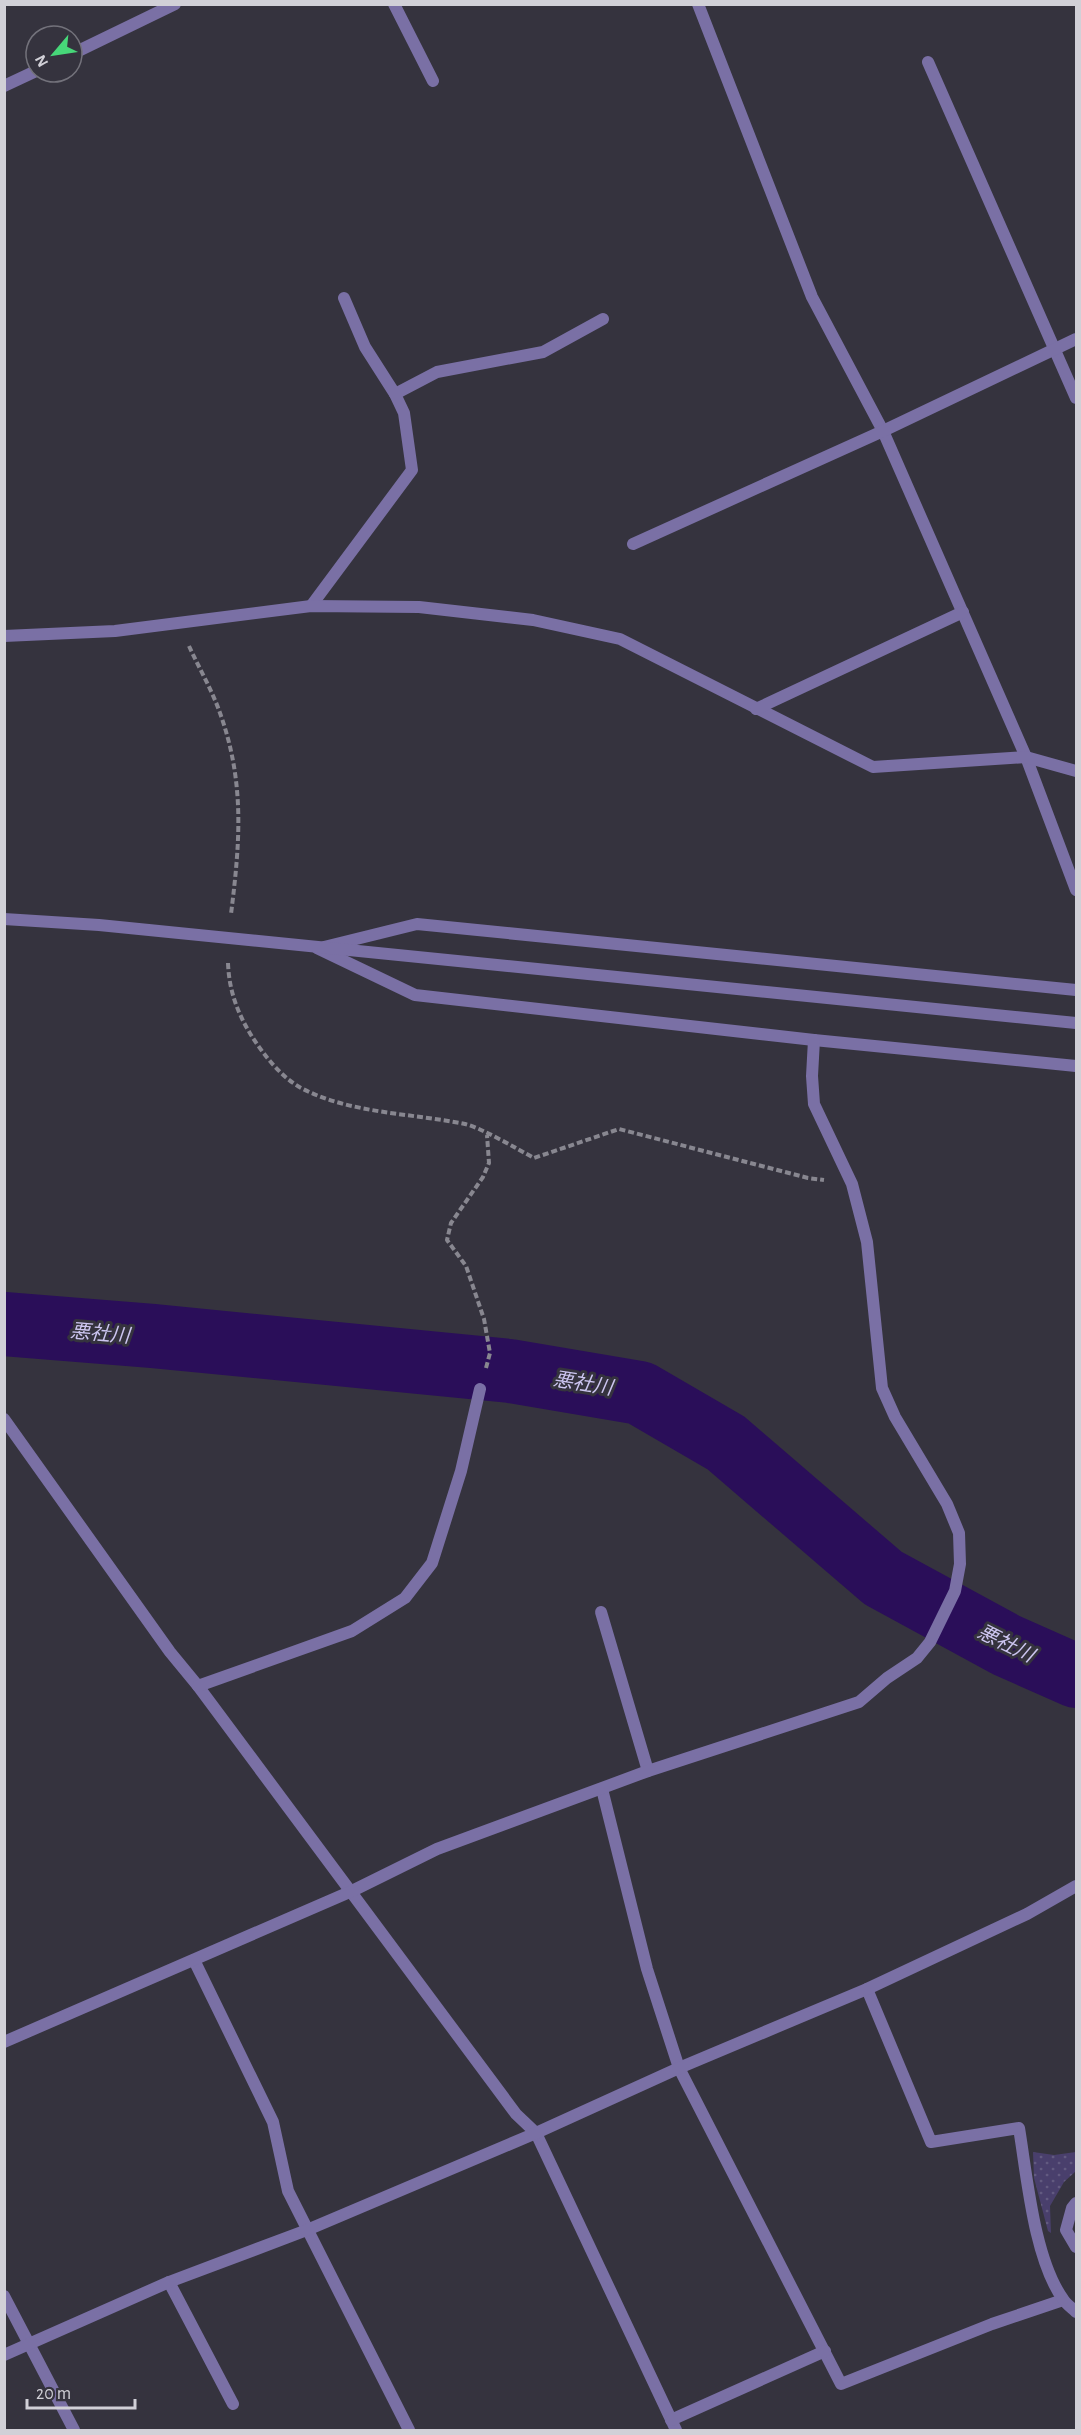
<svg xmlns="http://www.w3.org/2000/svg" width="1081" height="2435" viewBox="0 0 1081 2435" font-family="'Alegreya Sans','Noto Sans JP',sans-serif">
	<defs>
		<pattern id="green-dots" width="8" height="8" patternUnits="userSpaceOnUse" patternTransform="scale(1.5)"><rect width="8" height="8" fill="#493f6c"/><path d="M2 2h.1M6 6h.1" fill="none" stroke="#625a80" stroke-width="1.8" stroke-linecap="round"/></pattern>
	</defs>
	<rect width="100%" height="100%" fill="#35333e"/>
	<!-- green -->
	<polygon fill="url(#green-dots)" points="1033,2152 1054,2155 1076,2152 1076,2171 1064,2182 1050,2206 1051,2233 1048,2231 1034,2178"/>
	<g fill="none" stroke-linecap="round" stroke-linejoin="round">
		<!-- river -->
		<polyline stroke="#2a0e59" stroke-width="64" points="4,1324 153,1336 510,1371 640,1393 726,1443 883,1578 1006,1645 1076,1676"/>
		<!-- path -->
		<g stroke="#888790" stroke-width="4" stroke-dasharray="6 3" stroke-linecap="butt">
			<path d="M189,646C199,668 212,690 220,713C245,783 240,842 231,914"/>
			<path d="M228,963C229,990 237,1012 251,1035C263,1054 281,1077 301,1088C351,1114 411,1113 465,1124C482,1128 517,1149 534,1158L619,1129L808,1178L824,1180"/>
			<polyline points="486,1368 490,1353 484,1319 466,1266 447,1240 451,1223 483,1177 489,1163 487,1135"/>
		</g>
		<!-- minor -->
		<g stroke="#7a70a5" stroke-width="12">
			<polyline points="394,4 433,81"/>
			<polyline points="698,4 812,297 883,431 1026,757 1076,890"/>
			<polyline points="72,54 175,4"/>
			<polyline points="928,62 1076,398"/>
			<polyline points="4,86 36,71"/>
			<polyline points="395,394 437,372 543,352 603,319"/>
			<polyline points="633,544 883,431 1076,339"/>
			<polyline points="311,606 412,470 404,413 395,394 365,347 344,298"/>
			<polyline points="4,636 115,631 311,606 419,607 533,620 620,639 873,767 1026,757 1076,771"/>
			<polyline points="756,709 963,612"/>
			<polyline points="324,947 417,924 1076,990"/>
			<polyline points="317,948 415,995 814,1040 1076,1066"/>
			<polyline points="4,1419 170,1652 198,1686 516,2114 536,2133 676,2430"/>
			<polyline points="601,1612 648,1771"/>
			<polyline points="198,1686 352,1631 405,1598 432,1563 461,1471 480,1389"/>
			<polyline points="602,1789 647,1969 679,2068 841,2384 992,2324 1063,2300"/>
			<polyline points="194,1960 273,2122 288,2191 409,2430"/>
			<path d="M867,1989L931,2142L1019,2128C1027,2176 1034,2259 1063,2299C1066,2304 1072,2308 1076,2312"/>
			<polyline points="4,2042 352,1891 437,1849 648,1771 859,1702 887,1678 917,1658 930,1642 955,1591 960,1564 959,1533 947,1504 895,1417 882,1388 867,1242 852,1184 814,1104 812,1076 814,1040"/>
			<polyline points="1076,2203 1072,2208 1066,2230 1076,2247"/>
			<polyline points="169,2282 233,2404"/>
			<polyline points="4,2296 74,2430"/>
			<polyline points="4,2355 169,2282 307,2230 536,2133 679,2068 867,1989 1027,1914 1076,1886"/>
			<polyline points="671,2420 825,2351"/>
		</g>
		<!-- tertiary -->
		<polyline stroke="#7a70a5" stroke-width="12" points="4,919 99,925 1076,1023"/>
	</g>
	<g text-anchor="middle" stroke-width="6" stroke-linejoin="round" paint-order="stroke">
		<!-- water labels -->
		<g font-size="20" font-style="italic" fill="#ccc5f0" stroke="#35333e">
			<text transform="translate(100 1333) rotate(5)" y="7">悪社川</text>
			<text transform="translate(583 1383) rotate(9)" y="7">悪社川</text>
			<text transform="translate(1006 1643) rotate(26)" y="7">悪社川</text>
		</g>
	</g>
	<!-- border -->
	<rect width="1081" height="2435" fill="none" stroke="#d1d0d7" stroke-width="12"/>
	<!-- north arrow -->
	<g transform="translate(54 54) rotate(241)"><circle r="28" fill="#35333e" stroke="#73727b" stroke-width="1.5"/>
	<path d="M0-4.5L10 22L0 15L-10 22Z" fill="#47d779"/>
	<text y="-9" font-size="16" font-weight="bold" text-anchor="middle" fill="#d1d0d7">N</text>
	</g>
	<!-- scale -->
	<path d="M27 2399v9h108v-9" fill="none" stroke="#d1d0d7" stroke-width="3"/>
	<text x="36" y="2399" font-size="18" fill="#d1d0d7" stroke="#35333e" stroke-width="4.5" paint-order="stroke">20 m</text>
</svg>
